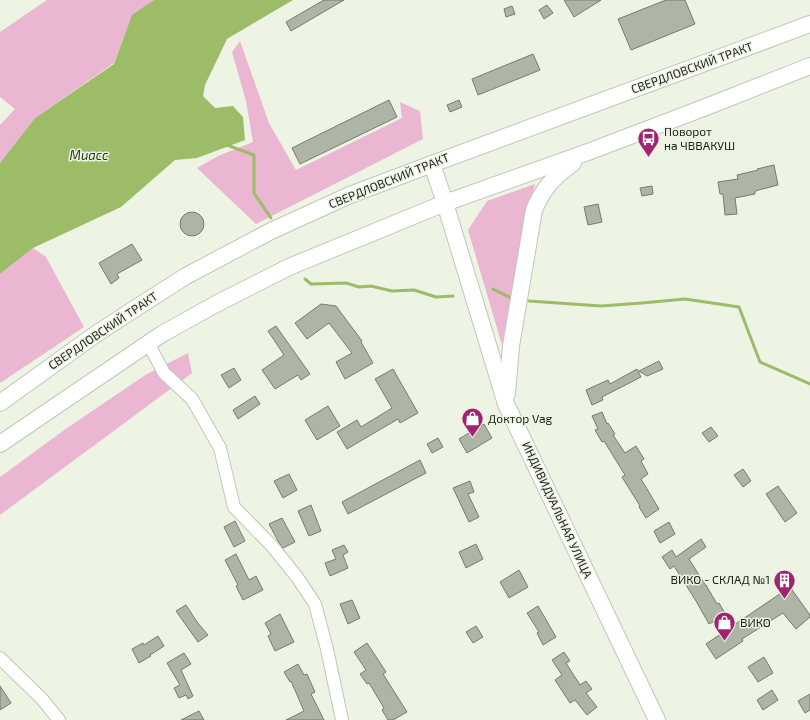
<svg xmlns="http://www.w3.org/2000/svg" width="810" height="720" viewBox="0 0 810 720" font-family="'Exo 2',sans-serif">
	<rect width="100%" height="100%" fill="#edf4e4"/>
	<!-- green -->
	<g fill="#eab6d1">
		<polygon points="47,0 154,0 132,16 114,63 35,118 0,163 0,125 15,109 0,97 0,32"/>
		<polygon points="240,41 269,123 296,170 402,118 400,102 420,111 423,139 256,224 197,168 218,156 253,142 246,101 232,52"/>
		<polygon points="535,184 518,256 502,345 468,230 487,201"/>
		<polygon points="33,248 46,257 84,327 0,383 0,274"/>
		<polygon points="188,353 192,373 0,515 0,477 67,428 147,374"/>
	</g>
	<!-- water -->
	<polygon fill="#9cbc68" points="154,0 293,0 227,39 205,85 203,96 215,108 233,106 243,117 245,140 197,158 175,160 121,207 33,248 0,274 0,163 35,118 114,64 132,15"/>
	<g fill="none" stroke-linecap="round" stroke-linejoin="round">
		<!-- stream -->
		<g stroke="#9cbc68" stroke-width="3">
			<polyline points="227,145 254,155 254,193 271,218"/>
			<polyline points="305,279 311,284 346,283 359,287 371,286 392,291 414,290 436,297 453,296"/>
			<polyline points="493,289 513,299"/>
			<polyline points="529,301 601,306 642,303 685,299 739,307 760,362 810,384"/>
		</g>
	</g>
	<!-- building -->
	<g fill="#aeb5a6" stroke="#767c6e">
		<polygon points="324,0 344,0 291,31 286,22"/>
		<polygon points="564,0 601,0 574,17"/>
		<polygon points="666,0 685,0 695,24 631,50 618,19"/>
		<polygon points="547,5 553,13 544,19 539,10"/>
		<polygon points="512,6 515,14 506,17 504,9"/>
		<polygon points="533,54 540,70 478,95 472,79"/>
		<polygon points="389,100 397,117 300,164 292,148"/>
		<polygon points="459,100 462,107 450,112 447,105"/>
		<polygon points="774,165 778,185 755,191 755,194 735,198 737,214 725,215 723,194 720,194 718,182 738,179 737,175 758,170 757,169"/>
		<polygon points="652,186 653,194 642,196 640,188"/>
		<polygon points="598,204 602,222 588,225 584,207"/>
		<circle cx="192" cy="224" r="12"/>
		<polygon points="132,244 142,260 117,274 119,278 111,284 99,263"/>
		<polygon points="321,304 336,306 362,341 361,342 373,363 345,379 336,362 352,353 329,323 307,339 295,323"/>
		<polygon points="276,326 310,374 301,380 298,375 275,389 262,370 284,355 268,331"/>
		<polygon points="659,361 663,369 647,376 639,371"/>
		<polygon points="234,368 241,380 229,388 221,375"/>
		<polygon points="393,369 418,413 400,423 398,419 347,449 337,432 357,420 361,427 392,408 375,379"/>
		<polygon points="637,369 641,377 602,397 603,400 592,405 586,390 608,380 610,384"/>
		<polygon points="255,396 260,404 238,419 233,410"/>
		<polygon points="328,406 340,426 317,440 305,420"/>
		<polygon points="602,412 607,424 608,423 615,434 613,435 625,453 636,446 644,459 641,461 648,474 641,479 659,509 646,518 639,507 640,506 622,477 625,475 604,441 602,442 595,430 598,429 592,416"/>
		<polygon points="484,424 492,438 467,453 459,439"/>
		<polygon points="711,427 718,436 709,442 702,433"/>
		<polygon points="438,438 443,447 432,453 427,444"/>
		<polygon points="420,460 426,473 348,514 342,502"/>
		<polygon points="743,469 751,481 743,487 734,475"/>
		<polygon points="289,474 297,490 283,498 274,481"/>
		<polygon points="470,481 474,492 468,494 479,517 469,522 453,488"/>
		<polygon points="778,486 797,513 785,522 766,494"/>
		<polygon points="311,505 321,531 309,536 298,511"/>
		<polygon points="282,518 295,542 283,548 278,541 269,524"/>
		<polygon points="235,521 245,541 234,547 224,527"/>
		<polygon points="669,522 675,534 660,543 654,531"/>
		<polygon points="701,539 706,547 689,559 706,586 706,585 717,604 719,603 726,615 709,624 696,601 674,566 670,569 662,557 672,550 676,557"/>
		<polygon points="476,544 483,559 466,568 459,552"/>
		<polygon points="344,545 348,552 343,555 348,568 330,576 325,563 336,559 332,550"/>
		<polygon points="236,554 249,580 256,576 263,590 243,600 236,586 238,585 225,560"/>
		<polygon points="519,570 528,587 509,598 500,582"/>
		<polygon points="790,587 810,615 810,617 796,629 783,613 742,639 743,641 716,659 706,644"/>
		<polygon points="352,600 360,618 348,624 340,604"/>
		<polygon points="186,605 197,622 208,635 198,642 176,611"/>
		<polygon points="538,606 556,637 543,645 537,633 539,632 527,613"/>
		<polygon points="280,614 294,642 275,651 268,636 271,634 265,623"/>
		<polygon points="476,626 483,637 473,643 466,632"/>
		<polygon points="158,636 164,646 150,655 151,656 139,663 132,649 143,643 144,645"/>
		<polygon points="367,643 386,672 383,674 407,712 393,720 388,720 382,710 384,708 369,683 367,684 360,674 366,670 354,652"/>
		<polygon points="564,652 570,661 566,663 580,685 586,681 592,689 586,693 597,707 587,715 575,700 570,703 555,680 562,675 552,660"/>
		<polygon points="184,653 191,664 181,670 193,696 188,699 186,695 179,698 174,688 180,685 167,663"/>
		<polygon points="764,657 773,673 758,682 748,667"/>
		<polygon points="298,664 304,675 307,674 315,692 311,694 324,720 286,720 304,711 291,681 290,682 284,672"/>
		<polygon points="0,686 11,703 0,710"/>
		<polygon points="772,690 778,700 763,710 757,700"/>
		<polygon points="810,694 810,710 805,713 798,701"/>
		<polygon points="199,711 204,720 181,720"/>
	</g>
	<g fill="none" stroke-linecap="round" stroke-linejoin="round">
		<defs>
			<g id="minor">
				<polyline points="148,343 164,373 192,399 220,448 234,507 272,546 297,577 315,604 327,649 342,720"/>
				<polyline points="0,658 42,699 59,720"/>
			</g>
			<g id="major">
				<polyline points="432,164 445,203 506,404 657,720"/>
				<path d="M507,394L511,346L534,210C543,188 554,177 573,163"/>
				<polyline points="0,403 96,334 136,308 186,276 271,231 350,195 432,164 810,24"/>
				<polyline points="0,444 162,334 216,304 289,267 445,203 588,152 706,107 810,66"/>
			</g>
		</defs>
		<!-- minor casing -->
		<use href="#minor" stroke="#c1c7b8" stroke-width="14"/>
		<!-- major casing -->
		<use href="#major" stroke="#c1c7b8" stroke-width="18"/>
		<!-- minor -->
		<use href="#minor" stroke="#fff" stroke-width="12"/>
		<!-- major -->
		<use href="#major" stroke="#fff" stroke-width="16"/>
	</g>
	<!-- icons -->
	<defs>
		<symbol id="bus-pin" viewBox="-11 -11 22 30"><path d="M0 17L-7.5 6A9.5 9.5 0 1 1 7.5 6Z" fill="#a22274" stroke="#edf4e4"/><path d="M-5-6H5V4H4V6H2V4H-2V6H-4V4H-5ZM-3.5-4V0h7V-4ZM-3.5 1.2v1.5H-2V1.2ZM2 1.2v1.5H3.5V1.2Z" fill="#fff"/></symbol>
		<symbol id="shop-pin" viewBox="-11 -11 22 30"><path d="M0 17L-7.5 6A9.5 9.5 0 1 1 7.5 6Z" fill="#a22274" stroke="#edf4e4"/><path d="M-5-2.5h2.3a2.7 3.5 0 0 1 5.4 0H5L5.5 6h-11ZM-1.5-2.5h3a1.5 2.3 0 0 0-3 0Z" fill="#fff"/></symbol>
		<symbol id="building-pin" viewBox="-11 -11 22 30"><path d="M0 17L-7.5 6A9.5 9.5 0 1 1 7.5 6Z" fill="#a22274" stroke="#edf4e4"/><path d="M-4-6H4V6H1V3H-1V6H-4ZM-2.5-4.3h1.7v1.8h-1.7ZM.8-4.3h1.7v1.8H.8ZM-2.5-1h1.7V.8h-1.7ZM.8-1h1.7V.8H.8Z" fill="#fff"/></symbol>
	</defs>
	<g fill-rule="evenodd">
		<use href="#bus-pin" x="636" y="126" width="25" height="34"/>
		<use href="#shop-pin" x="460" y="406" width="25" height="34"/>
		<use href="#building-pin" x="772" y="568" width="25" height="34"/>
		<use href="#shop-pin" x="712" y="610" width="25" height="34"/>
	</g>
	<g text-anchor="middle" stroke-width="3" stroke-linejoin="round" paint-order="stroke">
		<!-- street labels -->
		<g font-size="12" fill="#1e211b" stroke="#edf4e4">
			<text transform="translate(692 68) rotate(-20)" y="4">СВЕРДЛОВСКИЙ ТРАКТ</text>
			<text transform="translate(389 181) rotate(-22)" y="4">СВЕРДЛОВСКИЙ ТРАКТ</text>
			<text transform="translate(103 331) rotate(-34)" y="4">СВЕРДЛОВСКИЙ ТРАКТ</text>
			<text transform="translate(557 510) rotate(65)" y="4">ИНДИВИДУАЛЬНАЯ УЛИЦА</text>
		</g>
		<!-- poi labels -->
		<g font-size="12" fill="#1e211b" stroke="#edf4e4" text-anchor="start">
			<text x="664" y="136">Поворот<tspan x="664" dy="14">на ЧВВАКУШ</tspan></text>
			<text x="488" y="423">Доктор Vag</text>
			<text x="770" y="584" text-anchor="end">ВИКО - СКЛАД №1</text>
			<text x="740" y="627">ВИКО</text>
		</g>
		<!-- water labels -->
		<g font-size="13" font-style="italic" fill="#2b3815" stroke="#edf4e4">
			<text x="89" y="160">Миасс</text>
		</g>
	</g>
</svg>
